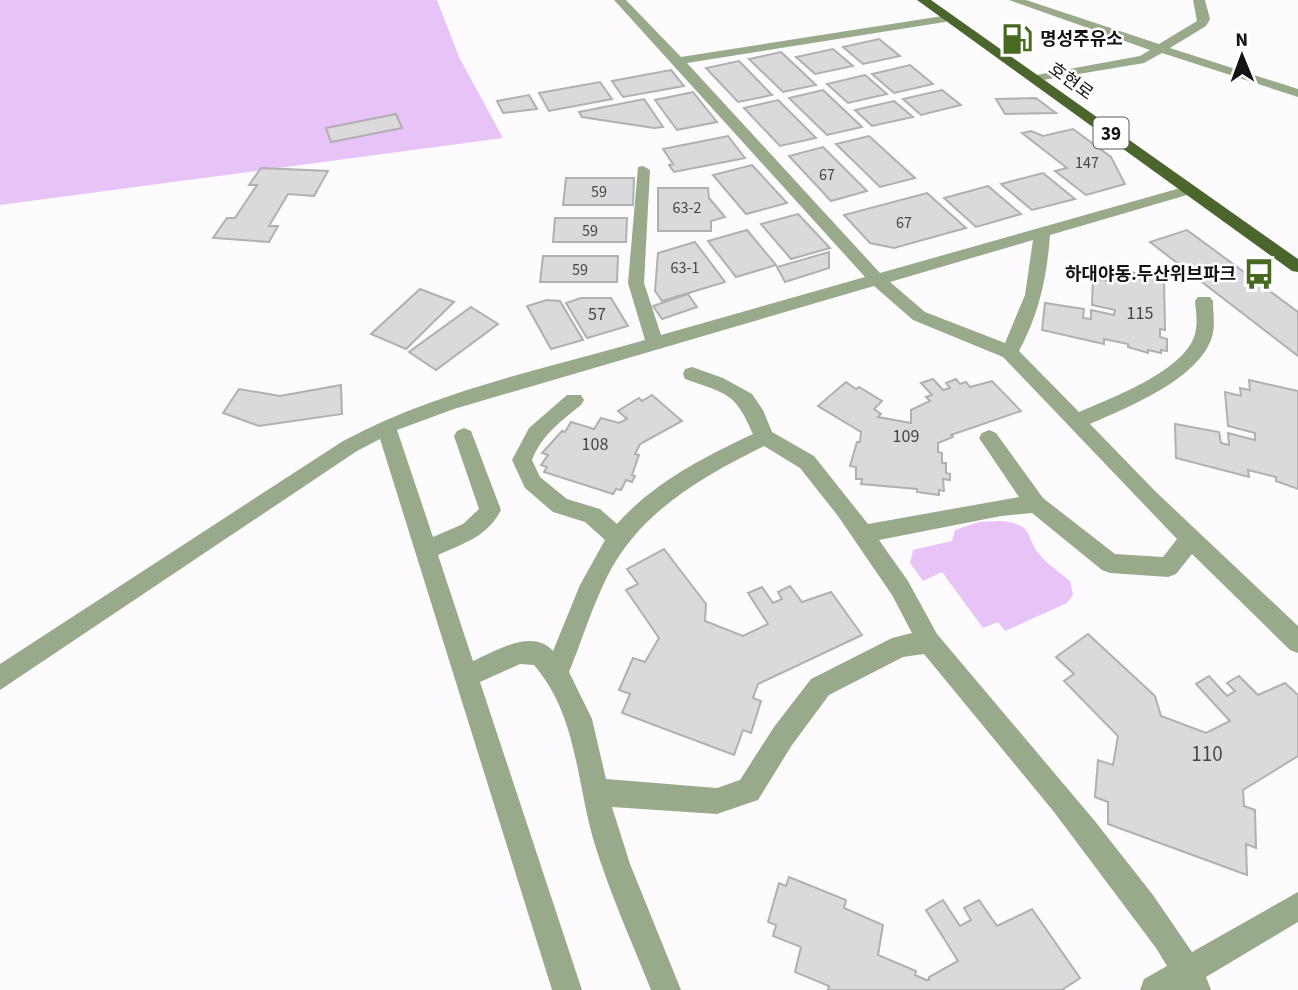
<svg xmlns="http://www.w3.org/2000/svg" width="1298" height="990" viewBox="0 0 1298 990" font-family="'Source Sans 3','Noto Sans KR',sans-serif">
	<rect width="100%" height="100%" fill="#fdfbfe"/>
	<!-- green -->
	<g fill="#e7c3f7">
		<polygon points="0,0 437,0 459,57 503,138 0,205"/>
		<path d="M1001,521C1036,525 1024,536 1040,555C1048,565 1061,573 1070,581L1073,595L1067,603L1005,631L998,622L983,628L942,572L923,581L910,563L913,550L952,541L955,530L979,522Z"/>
	</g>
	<!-- building -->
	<g fill="#dcd9dd" stroke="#b1afb2" stroke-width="2">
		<polygon points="879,39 900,56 863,64 843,47"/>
		<polygon points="833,49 853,66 815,74 796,57"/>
		<polygon points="781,52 816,85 783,92 749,59"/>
		<polygon points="739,61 772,95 738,102 706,68"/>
		<polygon points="910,65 933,84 894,93 872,74"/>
		<polygon points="671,70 684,86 623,97 612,81"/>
		<polygon points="865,75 887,94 848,103 827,84"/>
		<polygon points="600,82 612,99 549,111 539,93"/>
		<polygon points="823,90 862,127 827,135 789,98"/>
		<polygon points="942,90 961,105 921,115 903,99"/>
		<polygon points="693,92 717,122 677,130 655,100"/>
		<polygon points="529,95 537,109 503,113 497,101"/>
		<polygon points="1036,98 1056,113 1005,114 996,99"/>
		<polygon points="644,99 663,127 654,128 582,117 579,112"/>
		<polygon points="778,100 816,138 780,146 744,108"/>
		<polygon points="894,101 913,117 872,126 855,110"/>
		<polygon points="396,114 402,128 331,142 326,128"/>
		<polygon points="1073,129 1111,157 1125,184 1086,195 1055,171 1067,168 1022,133 1031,131 1043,136"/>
		<polygon points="728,136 745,158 674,172 669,165 673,164 663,149"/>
		<polygon points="869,136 915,178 880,187 836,144"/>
		<polygon points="823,147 867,191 831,201 789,156"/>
		<polygon points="752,165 787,203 746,214 713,175"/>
		<polygon points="261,168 328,171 314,196 288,194 269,226 278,226 269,242 213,238 227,218 235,218 257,185 249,185"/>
		<polygon points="1043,173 1075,199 1032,210 1001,184"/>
		<polygon points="566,178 634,178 633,205 563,205"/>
		<polygon points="988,186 1021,214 976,227 944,198"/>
		<polygon points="658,188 708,188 709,198 725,217 711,221 711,231 658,231"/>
		<polygon points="927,193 966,228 894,248 870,243 844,215"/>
		<polygon points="798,214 830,248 791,259 761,224"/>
		<polygon points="555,218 627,218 626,242 553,242"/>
		<polygon points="747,230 776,265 736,277 708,241"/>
		<polygon points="1187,230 1298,312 1298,356 1150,242"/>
		<polygon points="695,242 725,282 662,301 655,291 658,253"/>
		<polygon points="829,252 829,268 785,282 777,267"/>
		<polygon points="543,256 618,256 617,282 540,282"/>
		<polygon points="1116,269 1164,279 1165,330 1160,329 1160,337 1167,339 1167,351 1161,350 1161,353 1148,350 1148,353 1128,347 1128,344 1104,339 1104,344 1042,330 1045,303 1084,309 1083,318 1091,319 1091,310 1114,315 1115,310 1092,305 1093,278 1107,281 1107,275 1116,277"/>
		<polygon points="420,289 454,302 406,349 371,334"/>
		<polygon points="688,294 697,307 662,319 653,306"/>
		<polygon points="581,298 611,298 628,326 587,338 566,303"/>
		<polygon points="547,300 560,301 583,340 551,349 527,306"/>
		<polygon points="471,307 498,324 436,370 409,352"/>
		<polygon points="933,379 943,390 950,388 946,383 956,379 960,384 966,382 970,387 992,381 1021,411 951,435 953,437 938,443 938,452 942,453 942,463 946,463 946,473 950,474 950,480 943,479 944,491 939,490 939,495 917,492 917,489 861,484 862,479 856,479 856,467 850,466 857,442 860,442 861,432 818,406 846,382 856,389 859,387 882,401 874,409 881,414 878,417 911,423 911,410 930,401 926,397 932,395 921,383"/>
		<polygon points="1249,380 1298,391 1298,489 1276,481 1276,477 1248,470 1249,477 1176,458 1175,424 1219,432 1221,443 1229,445 1228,433 1255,440 1255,433 1228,426 1225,392 1241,396 1240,388 1250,390"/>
		<polygon points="341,385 342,414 259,426 223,413 239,389 280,396"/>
		<polygon points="652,395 682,421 640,444 635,454 639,455 632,475 635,476 632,482 626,480 621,490 616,489 613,494 544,472 547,467 541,465 548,455 542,453 562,431 565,432 571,422 594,429 601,418 619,423 627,419 618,411 639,398 642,401"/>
		<polygon points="664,549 706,604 705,621 743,636 768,624 748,593 762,587 773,603 782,599 778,592 790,586 802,602 831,592 862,635 758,684 753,698 761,701 751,733 743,730 734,755 622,713 630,694 619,690 633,658 645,662 659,638 626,590 638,584 627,569"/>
		<polygon points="1088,634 1155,696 1161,716 1206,733 1230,721 1196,684 1209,676 1227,696 1235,691 1227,683 1239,676 1258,695 1285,683 1298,695 1298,756 1243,790 1244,806 1255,810 1256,848 1246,844 1247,875 1108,824 1108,802 1095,797 1098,760 1113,765 1118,736 1064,681 1074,674 1056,657"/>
		<polygon points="789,877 846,900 844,908 883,925 878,955 916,971 915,975 926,980 929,980 929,977 958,961 926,910 943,900 960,926 971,920 964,908 979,900 997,926 1032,909 1080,978 1062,990 828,990 829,986 795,972 801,947 773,936 776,925 768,922 779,883 786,886"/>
	</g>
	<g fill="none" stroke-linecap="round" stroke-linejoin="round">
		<!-- minor -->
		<g fill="#99aa8b" fill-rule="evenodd">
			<path d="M614,0H626L681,57L949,15L951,18L945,22L687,63L880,273L1184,187L1189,185L1197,190L1194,193L1050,235C1047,277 1039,314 1019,351L1079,412C1111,398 1185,371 1195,334C1198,323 1196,312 1195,301L1198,297H1210L1213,301C1213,312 1215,323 1213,333C1203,378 1128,407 1090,424L1156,492L1298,626V653L1290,650L1192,554L1176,574L1168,577L1110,573L1102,570L1032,513L1001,516L879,540L908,581L937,634L1094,820L1153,895L1192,952L1298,892V922L1206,977L1211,990H1140L1144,979L1167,966L1156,948L1054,812L924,654L903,657L829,695L792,745L758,800L717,814L612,807L630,864L681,990H651C632,942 610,894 595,845C576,783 578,716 534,665L520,664L480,682L582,990H552L380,439L357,451L0,690V664L343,441C436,391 543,369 645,340L628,283L638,167L643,166L650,170L644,283L661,335L865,277ZM1033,240L1025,295L1005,343L925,312L890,282ZM874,286L913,320L1003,357L1177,539L1163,557L1115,554L1043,498L996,433L989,430L982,433L979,438L1019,497L868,524L814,456L772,432L763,410L752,394L723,378L692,367L685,369L683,374L685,379C727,394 735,392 753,434C704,457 653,483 617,524L600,509L567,499L540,477L532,460C541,436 561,421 581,405L584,400L581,395H567L529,428L512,460L525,488L553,512L585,522L605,540L580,585L553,651C532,628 496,651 473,661L438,555C464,543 487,537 501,510L471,431L464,428L457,431L454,436L479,509L463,524L433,537L397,430L454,409ZM764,446L800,468L838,516L892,595L912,633L892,638L811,679L774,727L740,780L717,788L606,779L592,719L569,672C582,640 592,607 607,577C639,512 702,477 764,446Z"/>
			<polygon points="1009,0 1026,0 1159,44 1197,21 1193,0 1205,0 1210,19 1206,26 1170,48 1298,89 1298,97 1162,53 1144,63 1031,82 1031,76 1140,56 1150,50"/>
		</g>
		<!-- major -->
		<polygon fill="#4a662c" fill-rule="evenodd" points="917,0 931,0 1298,259 1298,272 1292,271"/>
	</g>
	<!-- icons -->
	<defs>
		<symbol id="fuel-bare" viewBox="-9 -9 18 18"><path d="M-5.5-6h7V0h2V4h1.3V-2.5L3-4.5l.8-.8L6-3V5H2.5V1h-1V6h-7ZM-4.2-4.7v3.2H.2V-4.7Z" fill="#486920" stroke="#fff" stroke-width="2.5" paint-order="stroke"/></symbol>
		<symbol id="bus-bare" viewBox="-9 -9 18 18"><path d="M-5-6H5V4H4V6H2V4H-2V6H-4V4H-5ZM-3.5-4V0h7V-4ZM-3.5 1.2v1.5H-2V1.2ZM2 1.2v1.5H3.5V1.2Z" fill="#486920" stroke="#fff" stroke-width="2.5" paint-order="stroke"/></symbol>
	</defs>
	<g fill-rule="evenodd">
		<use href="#fuel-bare" x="995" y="17" width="44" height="44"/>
		<use href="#bus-bare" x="1237" y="252" width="44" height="44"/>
	</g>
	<g text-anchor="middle" stroke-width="5" stroke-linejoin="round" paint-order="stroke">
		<!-- far-number labels -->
		<g font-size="16" fill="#464547">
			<text x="1087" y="168">147</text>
			<text x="827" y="180">67</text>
			<text x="599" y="197">59</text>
			<text x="687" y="213">63-2</text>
			<text x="904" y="228">67</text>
			<text x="590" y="236">59</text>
			<text x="685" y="273">63-1</text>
			<text x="580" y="275">59</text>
		</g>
		<!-- far-poi labels -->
		<g font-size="18" font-weight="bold" fill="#141415" stroke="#fff" text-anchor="start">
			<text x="1040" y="45">명성주유소</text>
			<text x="1236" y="280" text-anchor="end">하대야동.두산위브파크</text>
		</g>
		<!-- far-street labels -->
		<g font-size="18" fill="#141415" stroke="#fff">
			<text transform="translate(1071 81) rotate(36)" y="6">호현로</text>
		</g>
		<!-- number labels -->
		<g font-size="18" fill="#464547">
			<text x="1140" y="319">115</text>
			<text x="597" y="320">57</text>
			<text x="906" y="442">109</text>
			<text x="595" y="450">108</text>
		</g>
		<!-- shield labels -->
		<rect fill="#fff" stroke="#5a5a5b" stroke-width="2" x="1093.5" y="117.5" width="35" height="31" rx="5"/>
		<g font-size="19" font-weight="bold" fill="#141415">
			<text x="1111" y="140">39</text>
		</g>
		<!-- near-number labels -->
		<g font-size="21" fill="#464547">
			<text x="1207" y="761">110</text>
		</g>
	</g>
	<!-- north arrow -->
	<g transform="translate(1242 56) rotate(359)" stroke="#ffffff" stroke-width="5" paint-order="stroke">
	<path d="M0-5L12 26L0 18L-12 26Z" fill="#141415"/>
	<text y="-10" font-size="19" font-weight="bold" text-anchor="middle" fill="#141415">N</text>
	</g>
</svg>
